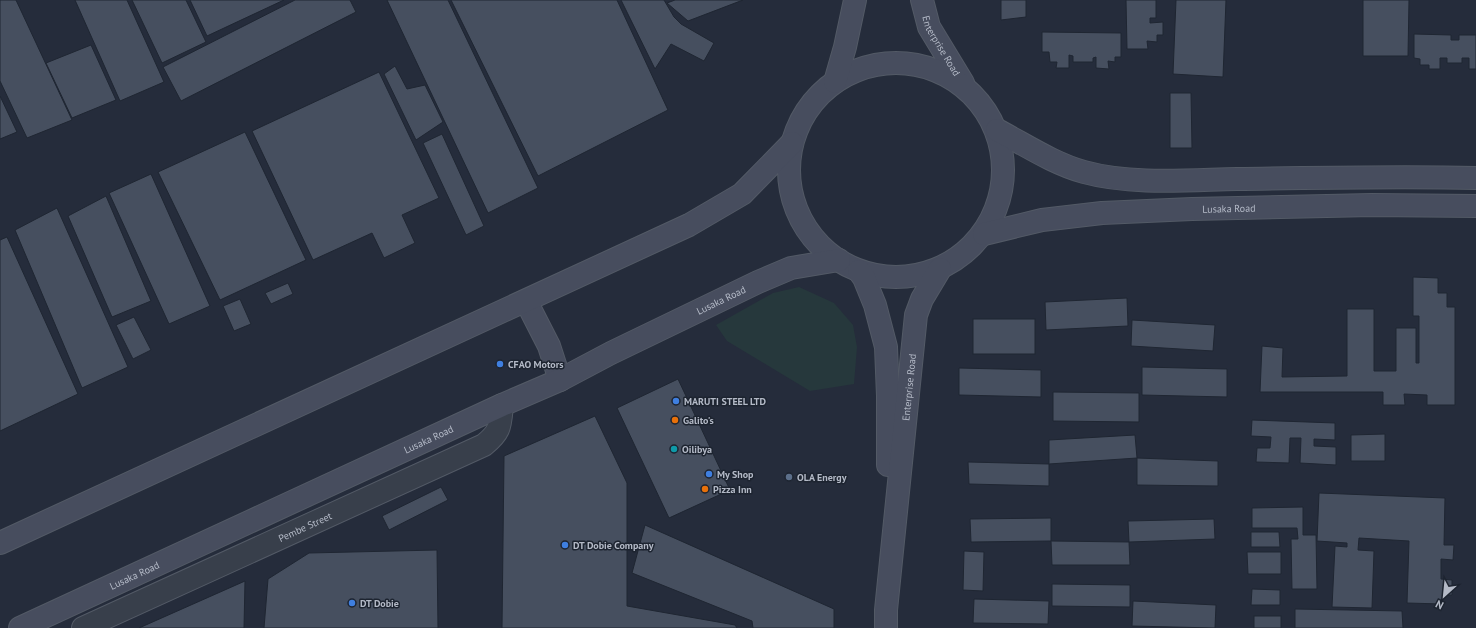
<svg xmlns="http://www.w3.org/2000/svg" width="1476" height="628" viewBox="0 0 1476 628" font-family="'PT Sans',sans-serif">
	<rect width="100%" height="100%" fill="#252c3b"/>
	<!-- green -->
	<polygon fill="#26383c" points="799,287 834,303 853,325 857,347 854,384 810,391 727,341 716,325 773,293"/>
	<!-- building -->
	<g fill="#464f5f" stroke="#1f2632">
		<polygon points="0,0 16,0 72,120 27,138 0,81"/>
		<polygon points="75,0 127,0 164,82 120,101"/>
		<polygon points="132,0 186,0 206,42 162,63"/>
		<polygon points="190,0 284,0 207,36"/>
		<polygon points="295,0 350,0 356,12 181,101 163,67"/>
		<polygon points="387,0 448,0 538,188 488,213"/>
		<polygon points="451,0 617,0 668,110 538,176"/>
		<polygon points="621,0 664,0 674,17 681,24 714,43 704,61 671,44 655,69"/>
		<polygon points="675,0 743,0 688,21 667,3"/>
		<polygon points="1001,0 1026,0 1026,17 1001,20"/>
		<polygon points="1126,0 1156,0 1156,18 1150,18 1150,23 1163,22 1163,35 1157,35 1157,42 1147,41 1148,49 1127,49"/>
		<polygon points="1176,0 1226,0 1223,77 1173,74"/>
		<polygon points="1363,0 1409,0 1408,56 1363,56"/>
		<polygon points="1042,32 1121,33 1121,57 1115,57 1115,62 1108,61 1109,69 1096,68 1096,57 1093,58 1093,62 1073,62 1073,56 1069,55 1069,68 1056,68 1057,62 1050,62 1049,52 1042,52"/>
		<polygon points="1414,34 1451,35 1451,40 1459,40 1459,35 1476,35 1476,69 1469,69 1469,58 1462,58 1462,63 1447,63 1447,58 1440,58 1440,69 1429,69 1429,65 1420,65 1420,59 1414,58"/>
		<polygon points="91,45 116,100 72,118 46,63"/>
		<polygon points="395,66 407,89 425,85 443,122 416,140 384,74"/>
		<polygon points="379,72 439,198 402,215 415,243 384,258 372,233 313,260 252,131"/>
		<polygon points="1170,93 1191,93 1192,148 1170,148"/>
		<polygon points="0,96 17,132 0,139"/>
		<polygon points="245,132 306,260 220,300 158,172"/>
		<polygon points="442,134 484,226 466,235 423,143"/>
		<polygon points="151,174 210,306 169,324 109,193"/>
		<polygon points="106,196 151,301 112,317 68,216"/>
		<polygon points="57,208 128,367 82,388 15,230"/>
		<polygon points="7,237 78,394 0,431 0,240"/>
		<polygon points="1413,277 1438,278 1438,293 1447,293 1447,307 1455,307 1455,405 1427,405 1427,395 1404,394 1405,405 1383,405 1383,392 1260,392 1262,346 1283,348 1282,377 1347,376 1347,309 1374,309 1374,371 1396,371 1396,328 1416,328 1416,363 1419,363 1419,316 1413,316"/>
		<polygon points="288,283 293,294 271,304 265,293"/>
		<polygon points="1127,298 1128,326 1046,330 1045,302"/>
		<polygon points="240,299 251,324 234,331 223,306"/>
		<polygon points="134,317 151,350 133,359 116,325"/>
		<rect x="973" y="319" width="62" height="35"/>
		<polygon points="1132,320 1215,325 1213,351 1131,346"/>
		<polygon points="1142,367 1227,369 1227,397 1142,395"/>
		<polygon points="959,368 1041,370 1041,397 959,395"/>
		<polygon points="678,379 730,490 669,518 617,408"/>
		<polygon points="1053,392 1139,393 1139,422 1053,421"/>
		<polygon points="595,416 627,483 627,606 735,625 737,628 502,628 504,456"/>
		<polygon points="1252,420 1335,423 1335,440 1314,439 1314,446 1336,447 1336,465 1300,463 1301,438 1290,438 1289,463 1256,462 1257,448 1270,448 1271,437 1251,436"/>
		<polygon points="1385,434 1385,461 1351,461 1351,435"/>
		<polygon points="1135,435 1137,458 1049,464 1049,440"/>
		<polygon points="1137,458 1218,461 1218,486 1137,485"/>
		<polygon points="968,462 1049,464 1049,486 969,484"/>
		<polygon points="441,487 448,500 389,530 382,516"/>
		<polygon points="1319,493 1445,498 1444,545 1454,545 1453,560 1441,559 1441,579 1452,580 1452,595 1443,595 1442,604 1407,603 1409,541 1359,538 1358,550 1374,551 1372,608 1332,607 1335,546 1347,547 1347,543 1317,541"/>
		<polygon points="1303,507 1303,535 1316,535 1317,589 1292,589 1291,539 1298,539 1297,528 1252,528 1252,508"/>
		<polygon points="1051,518 1051,541 971,542 970,519"/>
		<polygon points="1214,519 1215,539 1129,542 1128,521"/>
		<polygon points="645,525 834,609 834,628 753,628 752,621 632,573"/>
		<polygon points="1251,532 1279,532 1280,547 1251,547"/>
		<polygon points="1051,541 1129,542 1130,565 1052,565"/>
		<polygon points="437,550 438,628 264,628 268,579 309,553"/>
		<polygon points="964,551 984,552 983,591 963,590"/>
		<polygon points="1247,552 1281,552 1281,574 1248,574"/>
		<polygon points="245,581 244,628 139,628"/>
		<polygon points="1052,584 1130,585 1130,607 1052,606"/>
		<polygon points="1252,589 1280,590 1280,605 1251,605"/>
		<polygon points="974,599 1049,601 1048,624 973,623"/>
		<polygon points="1133,601 1216,605 1215,628 1132,626"/>
		<polygon points="1295,609 1402,611 1403,628 1295,628"/>
		<rect x="1254" y="616" width="27" height="12"/>
	</g>
	<g fill="none" stroke-linecap="round" stroke-linejoin="round">
		<defs>
			<g id="street">
				<path id="s1" d="M83,628L484,445C501,431 500,426 502,405"/>
			</g>
			<g id="secondary">
				<path id="s2" d="M922,0L929,27L963,83"/>
				<circle cx="896" cy="170" r="107"/>
				<polyline points="835,82 845,47 855,0"/>
				<path d="M997,130C1024,144 1054,164 1084,172C1131,185 1188,180 1237,179C1317,178 1396,176 1476,178"/>
				<path id="s3" d="M984,234L1042,220L1102,213L1192,209L1372,205L1476,206"/>
				<polyline points="859,271 864,278 875,305 886,347 888,396 888,465"/>
				<polyline points="526,301 549,346 560,380"/>
				<polyline points="0,543 689,225 742,194 792,143"/>
				<path id="s4" d="M20,628L502,405L560,380L611,353L758,282L791,268L839,260"/>
				<path id="s5" d="M886,628V610L916,315L922,299L940,269"/>
			</g>
		</defs>
		<!-- street casing -->
		<use href="#street" stroke="#535a66" stroke-width="24"/>
		<!-- secondary casing -->
		<use href="#secondary" stroke="#535a66" stroke-width="24"/>
		<!-- street -->
		<use href="#street" stroke="#383f4b" stroke-width="22"/>
		<!-- secondary -->
		<use href="#secondary" stroke="#474d5e" stroke-width="22"/>
	</g>
	<!-- markers -->
	<g fill="#3f7fe0" stroke="#1d2430" stroke-width="1.5">
		<circle cx="500" cy="364" r="4"/>
		<circle cx="676" cy="401" r="4"/>
		<circle cx="709" cy="474" r="4"/>
		<circle cx="565" cy="545" r="4"/>
		<circle cx="352" cy="603" r="4"/>
	</g>
	<g fill="#e8710a" stroke="#1d2430" stroke-width="1.5">
		<circle cx="675" cy="420" r="4"/>
		<circle cx="705" cy="489" r="4"/>
	</g>
	<circle fill="#0f9aa8" stroke="#1d2430" stroke-width="1.5" cx="674" cy="449" r="4"/>
	<circle fill="#5c6f8a" stroke="#1d2430" stroke-width="1.5" cx="789" cy="477" r="4"/>
	<g text-anchor="middle" stroke-width="3" stroke-linejoin="round" paint-order="stroke">
		<!-- street labels -->
		<g font-size="10" fill="#b4bac7" stroke="#1d2430">
			<text dy="4" stroke="none"><textPath href="#s2" startOffset="50">Enterprise Road</textPath></text>
			<text dy="4" stroke="none"><textPath href="#s3" startOffset="247">Lusaka Road</textPath></text>
			<text dy="4" stroke="none"><textPath href="#s4" startOffset="774">Lusaka Road</textPath></text>
			<text dy="4" stroke="none"><textPath href="#s5" startOffset="242">Enterprise Road</textPath></text>
			<text dy="4" stroke="none"><textPath href="#s4" startOffset="450">Lusaka Road</textPath></text>
			<text dy="4" stroke="none"><textPath href="#s1" startOffset="244">Pembe Street</textPath></text>
			<text dy="4" stroke="none"><textPath href="#s4" startOffset="126">Lusaka Road</textPath></text>
		</g>
		<!-- poi labels -->
		<g font-size="10" font-weight="bold" fill="#b4bac7" stroke="#1d2430" text-anchor="start">
			<text x="508" y="368">CFAO Motors</text>
			<text x="684" y="405">MARUTI STEEL LTD</text>
			<text x="683" y="424">Galito's</text>
			<text x="682" y="453">Oilibya</text>
			<text x="717" y="478">My Shop</text>
			<text x="797" y="481">OLA Energy</text>
			<text x="713" y="493">Pizza Inn</text>
			<text x="573" y="549">DT Dobie Company</text>
			<text x="360" y="607">DT Dobie</text>
		</g>
	</g>
	<!-- north arrow -->
	<g transform="translate(1444 596) rotate(207)" stroke="#1d2430" stroke-width="3" paint-order="stroke">
	<path d="M0-3L7 15L0 10L-7 15Z" fill="#b4bac7"/>
	<text y="-6" font-size="11" font-weight="bold" text-anchor="middle" fill="#b4bac7">N</text>
	</g>
</svg>
